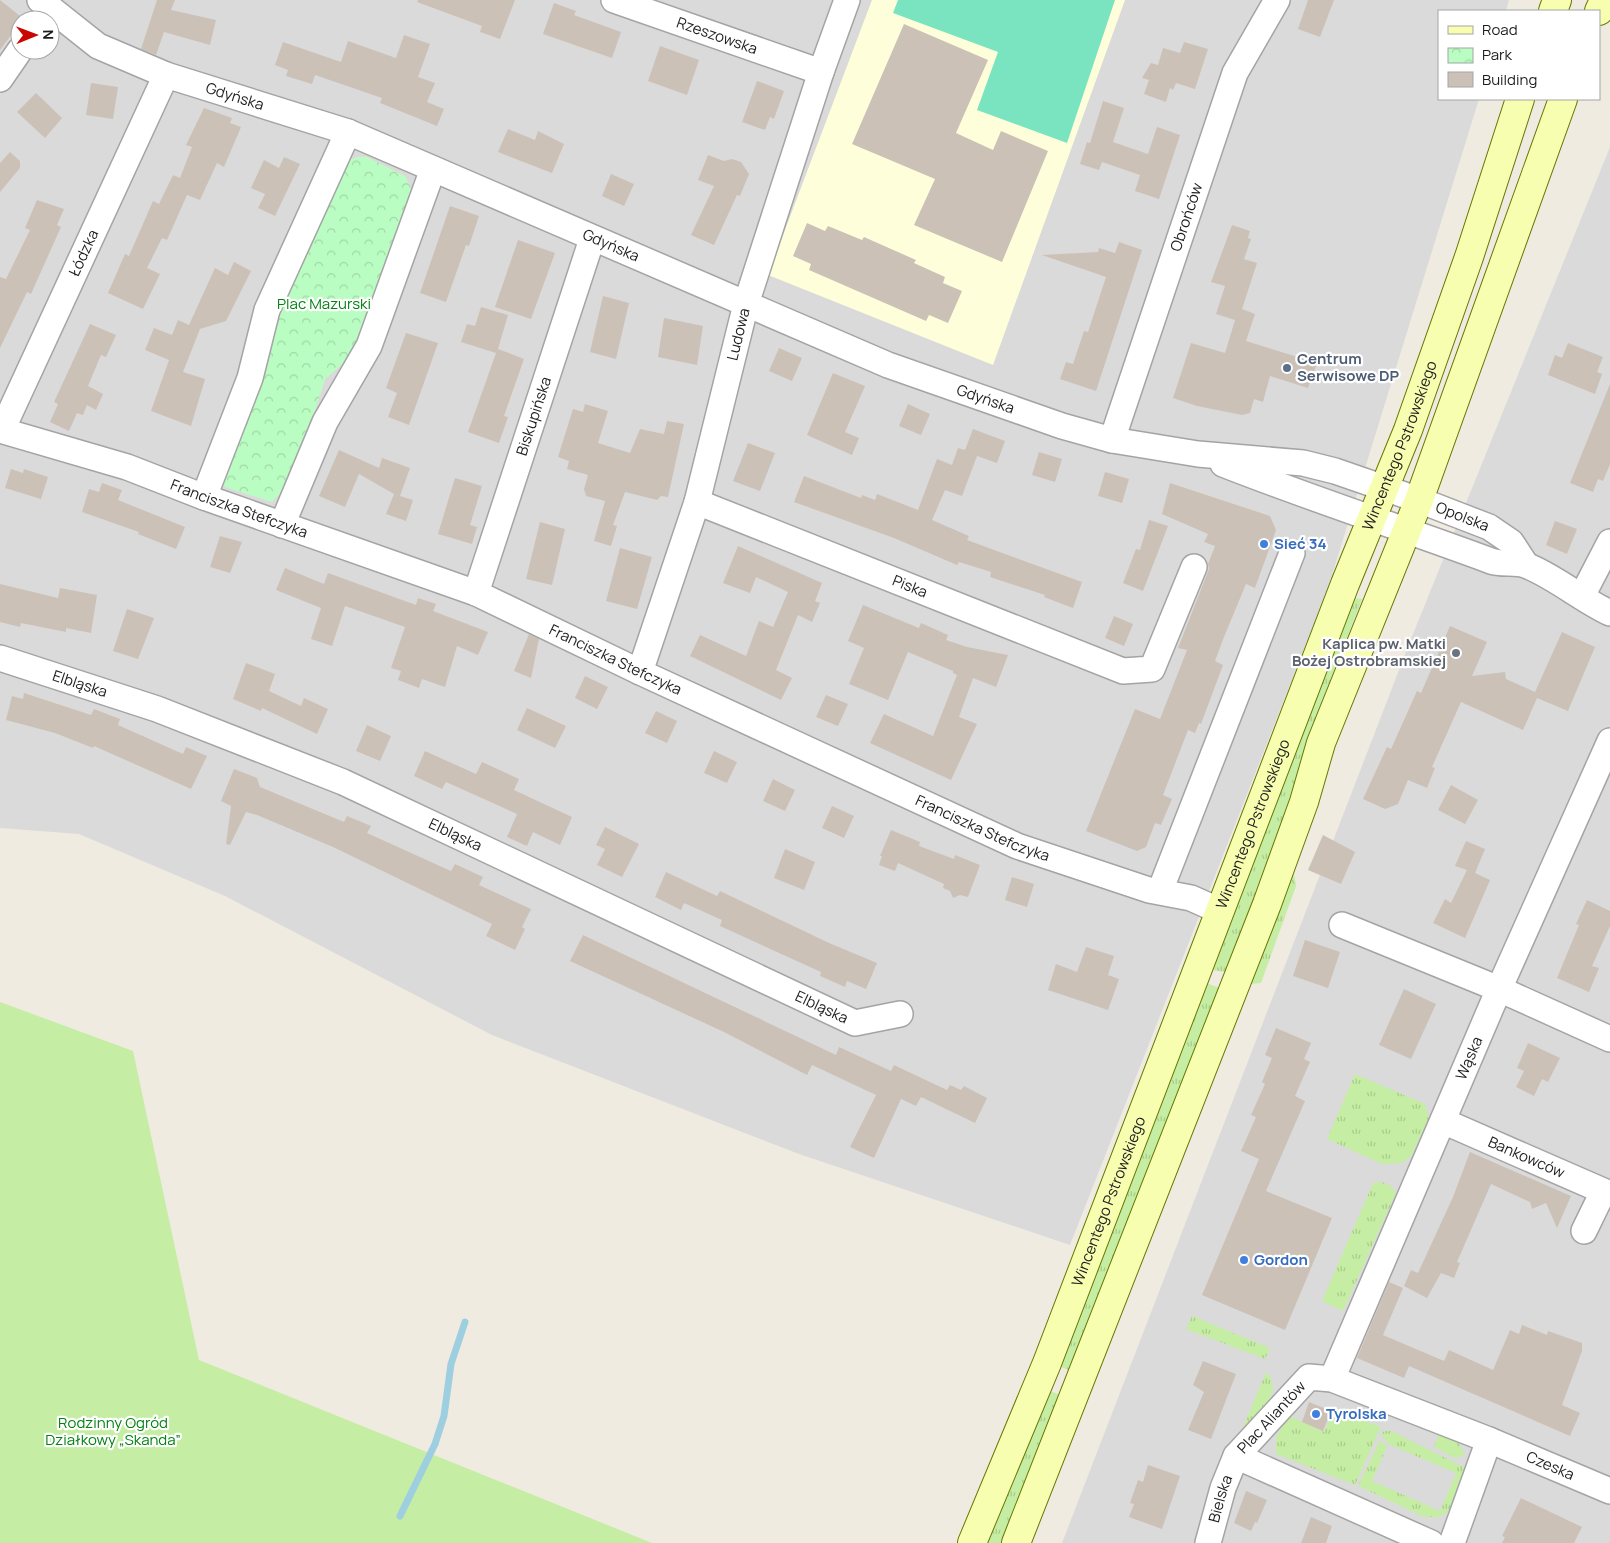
<svg xmlns="http://www.w3.org/2000/svg" width="1610" height="1543" viewBox="0 0 1610 1543" font-family="Manrope,sans-serif">
	<defs>
		<pattern id="grass-tufts" width="24" height="20" patternUnits="userSpaceOnUse" patternTransform="scale(1.25)"><rect width="24" height="20" fill="#c5eda3"/><path d="M3 7l-1-3M5 7V3M7 7l1-3M15 17l-1-3M17 17v-4M19 17l1-3" fill="none" stroke="#a9cb8c"/></pattern>
		<pattern id="park-crowns" width="20" height="18" patternUnits="userSpaceOnUse" patternTransform="scale(1.25)"><rect width="20" height="18" fill="#bafdc2"/><path d="M2 6a3 3 0 1 1 6 0M12 15a3 3 0 1 1 6 0" fill="none" stroke="#9fd8a6"/></pattern>
	</defs>
	<rect width="100%" height="100%" fill="#efebe1"/>
	<!-- residential -->
	<g fill="#dbdada" fill-rule="evenodd">
		<path d="M0,0H1509L1506,11H1439V99H1479L1328,588L1070,1245L799,1154L492,1035L225,896L79,834L0,828ZM20,20H50V50H20Z"/>
		<polygon points="1610,147 1610,1543 1062,1543 1411,639"/>
	</g>
	<!-- education -->
	<polygon fill="#feffda" points="872,0 1125,0 993,365 768,275"/>
	<!-- grass -->
	<g fill="url(#grass-tufts)">
		<polygon points="1354,598 1362,599 1317,714 1310,751 1299,789 1226,972 1212,970"/>
		<polygon points="1294,874 1296,886 1261,983 1250,984 1290,877"/>
		<polygon points="1206,983 1220,988 1073,1372 1059,1366"/>
		<polygon points="1355,1074 1425,1104 1429,1118 1411,1156 1402,1163 1382,1164 1327,1139"/>
		<polygon points="1382,1182 1391,1186 1396,1193 1343,1311 1322,1301 1373,1183"/>
		<polygon points="1192,1316 1270,1348 1265,1359 1186,1329"/>
		<path d="M1266,1372C1287,1394 1253,1420 1239,1437Z"/>
		<polygon points="1050,1391 1063,1396 1002,1543 983,1543"/>
		<polygon points="1334,1409 1381,1427 1355,1485 1276,1454 1276,1438 1288,1415 1324,1432"/>
		<polygon points="1384,1431 1391,1431 1464,1467 1465,1476 1451,1509 1440,1517 1424,1517 1358,1486 1380,1440 1387,1447 1372,1481 1440,1511 1456,1473 1390,1445 1381,1435"/>
		<path d="M1440,1432C1451,1438 1463,1442 1464,1456L1455,1458L1434,1447Z"/>
	</g>
	<!-- park -->
	<polygon fill="url(#park-crowns)" points="358,157 367,157 405,176 413,192 351,357 325,379 299,461 285,488 272,502 225,487 221,473 271,328 348,160"/>
	<!-- garden -->
	<polygon fill="#c5eda3" points="0,1002 133,1051 199,1360 652,1543 0,1543"/>
	<!-- pitch -->
	<polygon fill="#79e4bf" points="898,0 1115,0 1067,143 977,110 998,52 893,13"/>
	<g fill="none" stroke-linecap="round" stroke-linejoin="round">
		<!-- stream -->
		<polyline stroke="#9ecfe0" stroke-width="7" points="400,1516 435,1444 444,1416 451,1364 465,1322"/>
	</g>
	<!-- building -->
	<g fill="#cbc1b7">
		<polygon points="0,0 20,16 20,23 0,50"/>
		<polygon points="157,0 175,0 171,10 216,20 210,45 164,32 156,55 141,49"/>
		<polygon points="418,0 515,0 500,39 480,32 482,26 417,2"/>
		<polygon points="1308,0 1334,0 1320,37 1298,29"/>
		<polygon points="554,3 576,11 574,15 621,32 612,58 543,34"/>
		<polygon points="904,24 988,60 956,133 993,150 1001,131 1048,151 1002,262 914,225 935,179 852,144"/>
		<polygon points="404,35 430,44 418,77 435,83 427,102 444,109 437,126 380,103 382,98 315,75 312,84 286,76 288,70 275,65 283,42 341,62 348,41 396,58"/>
		<polygon points="1184,42 1208,49 1195,89 1176,83 1173,90 1170,88 1166,102 1144,94 1149,80 1142,78 1151,63 1158,65 1163,48 1180,53"/>
		<polygon points="660,46 699,60 687,95 648,81"/>
		<polygon points="757,81 784,91 774,119 770,117 765,130 742,122"/>
		<polygon points="91,83 118,87 113,119 86,115"/>
		<polygon points="36,93 62,118 45,138 17,112"/>
		<polygon points="1103,101 1124,108 1113,142 1148,154 1157,127 1180,135 1159,199 1135,191 1140,175 1102,162 1099,170 1080,164 1087,142 1090,143"/>
		<polygon points="204,108 232,118 230,123 241,127 224,167 217,163 200,200 187,195 167,240 162,238 147,268 160,274 143,309 108,293 125,254 129,256 153,201 159,204 173,175 180,178 192,147 186,145"/>
		<polygon points="508,129 535,140 538,131 564,144 552,173 498,152"/>
		<polygon points="10,152 20,161 20,168 0,192 0,163"/>
		<polygon points="708,155 724,161 732,159 741,162 749,174 740,196 737,195 714,245 691,235 714,186 698,180"/>
		<polygon points="284,157 300,164 275,216 258,208 265,194 251,188 264,160 279,168"/>
		<polygon points="611,174 634,184 624,206 602,196"/>
		<polygon points="37,200 64,209 57,225 61,227 31,294 27,292 0,348 0,277 6,279 30,230 25,228"/>
		<polygon points="450,206 479,216 469,246 466,245 446,302 420,293"/>
		<polygon points="807,223 825,231 828,226 862,240 864,237 916,260 914,263 945,277 943,283 962,291 948,323 929,315 926,321 809,270 811,264 793,256"/>
		<polygon points="1232,225 1250,231 1248,238 1251,239 1244,259 1257,263 1242,309 1255,314 1246,341 1317,363 1308,388 1270,376 1263,402 1254,399 1250,413 1242,415 1197,406 1173,398 1191,343 1225,353 1235,320 1216,314 1225,286 1211,282"/>
		<polygon points="518,240 555,253 531,319 495,307"/>
		<polygon points="1119,242 1142,250 1096,391 1060,379 1066,362 1073,364 1084,331 1088,332 1106,277 1042,255 1098,252 1099,248 1115,253"/>
		<polygon points="234,262 251,271 226,321 200,329 183,372 205,379 191,426 151,411 169,360 145,350 154,328 172,335 178,320 189,325 215,268 228,275"/>
		<polygon points="603,296 629,303 616,359 590,352"/>
		<polygon points="481,307 508,315 498,349 524,359 504,416 508,417 499,443 468,432 496,353 461,342 467,324 475,326"/>
		<polygon points="664,318 703,326 697,365 658,357"/>
		<polygon points="90,324 116,335 106,357 101,355 88,386 103,394 96,410 87,405 83,415 77,413 69,431 50,422 58,404 54,402"/>
		<polygon points="406,333 438,343 409,425 388,417 397,393 386,388"/>
		<polygon points="1568,343 1603,357 1597,372 1602,374 1595,394 1548,375 1555,355 1562,358"/>
		<polygon points="779,348 802,358 792,381 769,371"/>
		<polygon points="833,373 865,386 845,432 859,438 852,455 807,435"/>
		<polygon points="1610,384 1610,464 1603,481 1598,479 1593,492 1570,483"/>
		<polygon points="585,404 608,411 598,443 630,453 640,429 664,434 667,421 684,424 668,497 661,496 657,500 625,492 613,525 617,526 611,546 594,541 605,501 586,496 584,489 588,475 567,469 569,461 558,457 573,409 583,412"/>
		<polygon points="908,404 930,414 921,435 899,426"/>
		<polygon points="973,429 1005,441 997,463 977,456 962,496 945,490 932,520 969,536 967,540 1082,582 1073,608 1044,597 1045,595 990,577 991,572 959,562 957,565 894,538 794,502 804,476 861,498 862,495 875,500 877,494 918,510 937,459 952,465 958,448 965,450"/>
		<polygon points="748,443 775,453 760,491 733,481"/>
		<polygon points="339,450 379,468 382,458 410,468 400,496 413,500 406,521 386,514 394,494 359,474 345,507 319,496"/>
		<polygon points="1039,452 1062,459 1055,482 1032,475"/>
		<polygon points="11,469 23,473 24,469 48,477 41,499 5,488"/>
		<polygon points="1105,472 1129,479 1122,503 1098,496"/>
		<polygon points="455,478 482,486 470,525 477,527 472,544 438,534"/>
		<polygon points="102,483 122,490 118,500 185,527 176,549 138,534 139,532 82,512 89,489 99,492"/>
		<polygon points="1170,483 1270,516 1276,530 1255,588 1246,584 1224,637 1215,661 1223,665 1201,724 1199,723 1195,733 1188,730 1163,795 1172,799 1161,825 1155,823 1146,847 1137,851 1086,831 1135,709 1160,719 1187,650 1178,648 1209,569 1208,564 1215,546 1204,542 1208,534 1162,514"/>
		<polygon points="1149,520 1168,526 1143,591 1123,583 1136,549 1140,550"/>
		<polygon points="1555,521 1577,529 1567,554 1546,545"/>
		<polygon points="540,522 565,529 552,585 526,579"/>
		<polygon points="220,536 242,542 230,573 210,567"/>
		<polygon points="738,546 822,583 815,601 820,603 812,622 798,615 776,670 792,678 781,700 690,656 700,635 746,656 759,621 773,627 788,592 756,577 750,593 723,583"/>
		<polygon points="620,548 652,557 637,609 606,601"/>
		<polygon points="285,568 324,584 328,573 416,605 418,598 436,604 433,611 488,632 478,655 457,646 445,687 422,679 419,688 398,680 401,671 391,668 405,627 345,606 332,646 311,639 321,608 276,590"/>
		<polygon points="0,584 58,598 60,588 97,595 91,633 66,628 66,632 21,623 20,627 0,622"/>
		<polygon points="863,605 919,628 921,623 948,635 946,640 967,647 1008,655 996,687 973,678 959,717 977,724 951,780 870,743 884,714 933,736 957,675 953,673 953,671 908,652 888,700 849,684 864,648 848,641"/>
		<polygon points="127,609 154,618 138,659 113,651"/>
		<polygon points="1114,616 1133,624 1124,646 1105,638"/>
		<polygon points="1450,626 1487,642 1472,676 1505,672 1506,679 1535,692 1562,632 1595,647 1568,711 1537,698 1523,730 1461,702 1432,767 1435,768 1427,788 1408,780 1398,804 1385,809 1363,799 1387,747 1391,749 1417,691 1421,693"/>
		<polygon points="529,634 539,639 531,678 514,671"/>
		<polygon points="246,663 275,674 269,691 301,706 304,698 328,709 317,734 262,708 261,711 233,699"/>
		<polygon points="585,676 608,687 597,709 575,698"/>
		<polygon points="24,693 91,715 94,709 120,719 118,725 183,754 186,747 207,756 191,789 94,746 93,748 55,733 6,720 12,696 23,699"/>
		<polygon points="826,695 848,704 838,726 816,717"/>
		<polygon points="527,708 566,726 555,748 517,730"/>
		<polygon points="656,711 677,721 667,743 645,733"/>
		<polygon points="367,725 391,736 380,761 356,751"/>
		<polygon points="425,751 476,774 482,762 519,779 514,790 572,817 560,845 533,832 527,846 507,837 517,814 446,782 442,789 414,776"/>
		<polygon points="714,751 737,762 727,783 704,773"/>
		<polygon points="234,769 257,778 260,787 344,822 347,816 371,826 367,833 451,871 455,864 483,877 479,885 531,909 522,927 525,929 515,950 486,936 492,924 333,847 257,815 246,812 230,845 226,844 231,806 221,801"/>
		<polygon points="773,779 795,790 785,811 763,801"/>
		<polygon points="1451,785 1478,800 1465,824 1438,810"/>
		<polygon points="832,806 854,816 844,838 822,828"/>
		<polygon points="605,827 639,844 622,877 597,865 605,849 596,845"/>
		<polygon points="891,830 920,842 919,846 954,859 955,855 980,865 968,897 960,895 953,898 950,891 943,888 944,884 898,863 895,871 879,865 882,856 880,856"/>
		<polygon points="1323,835 1355,852 1341,884 1308,870"/>
		<polygon points="1466,841 1485,849 1475,873 1490,880 1465,938 1433,923 1445,899 1451,903 1467,870 1455,866"/>
		<polygon points="785,849 815,862 804,890 774,878"/>
		<polygon points="666,872 717,896 720,891 829,943 877,963 866,989 847,981 845,987 820,976 821,972 720,926 722,920 684,903 681,910 655,897"/>
		<polygon points="1012,877 1034,884 1027,907 1005,900"/>
		<polygon points="1587,900 1610,911 1610,926 1592,966 1599,968 1589,992 1557,978 1579,925 1576,924"/>
		<polygon points="583,935 836,1055 839,1047 891,1071 894,1065 947,1090 950,1085 961,1090 964,1086 987,1098 975,1123 921,1097 916,1106 901,1099 874,1158 850,1147 876,1095 812,1065 807,1075 724,1032 570,961"/>
		<polygon points="1305,940 1340,952 1328,988 1293,976"/>
		<polygon points="1086,947 1114,956 1108,975 1119,979 1108,1010 1048,990 1056,964 1077,972"/>
		<polygon points="1404,989 1436,1004 1411,1059 1379,1045"/>
		<polygon points="1276,1028 1311,1043 1304,1059 1310,1062 1295,1096 1305,1101 1266,1191 1332,1218 1285,1330 1202,1295 1259,1159 1241,1151 1256,1117 1251,1115 1265,1084 1262,1082 1272,1058 1265,1055"/>
		<polygon points="1528,1043 1560,1058 1548,1082 1542,1079 1534,1096 1516,1087 1524,1071 1517,1068"/>
		<polygon points="1470,1152 1571,1196 1557,1228 1546,1203 1532,1209 1530,1202 1491,1184 1457,1262 1460,1263 1454,1278 1441,1273 1427,1298 1404,1286 1411,1270 1418,1273 1453,1197"/>
		<polygon points="1389,1282 1403,1288 1383,1335 1444,1361 1449,1350 1493,1370 1510,1330 1519,1334 1522,1325 1547,1335 1548,1331 1582,1343 1582,1351 1562,1405 1580,1413 1570,1436 1409,1366 1404,1378 1357,1358"/>
		<polygon points="1203,1361 1236,1374 1211,1439 1188,1430 1204,1392 1193,1385"/>
		<polygon points="1309,1402 1331,1411 1323,1431 1302,1422"/>
		<polygon points="1148,1465 1180,1476 1162,1529 1129,1517 1134,1504 1130,1503 1138,1480 1143,1482"/>
		<polygon points="1246,1491 1267,1500 1257,1523 1255,1522 1251,1531 1234,1523"/>
		<polygon points="1521,1498 1582,1527 1574,1543 1502,1543 1505,1537 1502,1536"/>
		<polygon points="1311,1517 1332,1526 1326,1543 1301,1543"/>
	</g>
	<g fill="none" stroke-linecap="round" stroke-linejoin="round">
		<defs>
			<g id="street">
				<path id="s1" d="M40,0L98,46L166,75L348,132L888,365L1062,426L1112,440L1198,454L1303,463L1335,471L1419,500L1489,527L1511,542L1526,565"/>
				<path id="s2" d="M614,0L821,72"/>
				<polyline points="0,79 20,50"/>
				<path id="s3" d="M0,430L127,467L204,497L476,593L640,672L1017,846L1149,890L1191,898L1220,911"/>
				<path id="s4" d="M2,430L166,75"/>
				<path id="s5" d="M1112,440L1235,73L1277,0"/>
				<path d="M1223,464C1312,499 1402,528 1491,561C1502,565 1517,561 1528,566C1557,578 1582,600 1610,613"/>
				<polyline points="204,497 250,378 267,310 348,132"/>
				<path id="s6" d="M697,502L1123,671L1152,669L1194,567"/>
				<polyline points="282,525 325,422 369,346 433,169"/>
				<path id="s7" d="M476,593L592,239"/>
				<polyline points="1582,596 1610,542"/>
				<path id="s8" d="M0,658L157,709L343,782L855,1023L900,1014"/>
				<path id="s9" d="M640,672L697,502L746,304L821,72L847,0"/>
				<polyline points="1160,891 1292,553"/>
				<polyline points="1342,925 1499,989 1610,1039"/>
				<path id="s10" d="M1443,1121L1610,1194"/>
				<polyline points="1584,1231 1603,1192"/>
				<path id="s11" d="M1332,1379L1499,989L1610,741"/>
				<path id="s12" d="M1208,1543L1223,1488L1236,1456"/>
				<path id="s13" d="M1431,1543L1236,1456L1309,1377L1332,1379L1489,1440L1610,1491"/>
				<polyline points="1452,1543 1489,1440"/>
			</g>
			<g id="secondary">
				<polyline points="1553,11 1557,0"/>
				<polyline points="1599,11 1604,0"/>
				<path id="s14" d="M972,1543L1047,1363L1345,584L1408,430L1469,257L1520,99"/>
				<polyline points="1016,1543 1267,904 1304,802 1321,743 1419,500 1563,99"/>
			</g>
		</defs>
		<!-- street casing -->
		<use href="#street" stroke="#a4a4a4" stroke-width="28"/>
		<!-- secondary casing -->
		<use href="#secondary" stroke="#670" stroke-width="30"/>
		<!-- street -->
		<use href="#street" stroke="#fff" stroke-width="25"/>
		<!-- secondary -->
		<use href="#secondary" stroke="#f7feb0" stroke-width="28"/>
	</g>
	<!-- markers -->
	<circle fill="#5c6f8a" stroke="#fff" stroke-width="2" cx="1287" cy="368" r="5"/>
	<g fill="#3f7fe0" stroke="#fff" stroke-width="2">
		<circle cx="1264" cy="544" r="5"/>
		<circle cx="1244" cy="1260" r="5"/>
		<circle cx="1316" cy="1414" r="5"/>
	</g>
	<circle fill="#6b7280" stroke="#fff" stroke-width="2" cx="1456" cy="653" r="5"/>
	<g text-anchor="middle" stroke-width="4.5" stroke-linejoin="round" paint-order="stroke">
		<!-- street labels -->
		<g font-size="15" fill="#1d1d1d" stroke="#fff">
			<text dy="5" stroke="none"><textPath href="#s2" startOffset="109">Rzeszowska</textPath></text>
			<text dy="5" stroke="none"><textPath href="#s1" startOffset="220">Gdyńska</textPath></text>
			<text dy="5" stroke="none"><textPath href="#s5" startOffset="235">Obrońców</textPath></text>
			<text dy="5" stroke="none"><textPath href="#s1" startOffset="625">Gdyńska</textPath></text>
			<text dy="5" stroke="none"><textPath href="#s4" startOffset="195">Łódzka</textPath></text>
			<text dy="5" stroke="none"><textPath href="#s9" startOffset="352">Ludowa</textPath></text>
			<text dy="5" stroke="none"><textPath href="#s1" startOffset="1030">Gdyńska</textPath></text>
			<text dy="5" stroke="none"><textPath href="#s7" startOffset="186">Biskupińska</textPath></text>
			<text dy="5" stroke="none"><textPath href="#s14" startOffset="1178">Wincentego Pstrowskiego</textPath></text>
			<text dy="5" stroke="none"><textPath href="#s3" startOffset="252">Franciszka Stefczyka</textPath></text>
			<text dy="5" stroke="none"><textPath href="#s1" startOffset="1524">Opolska</textPath></text>
			<text dy="5" stroke="none"><textPath href="#s6" startOffset="229">Piska</textPath></text>
			<text dy="5" stroke="none"><textPath href="#s3" startOffset="658">Franciszka Stefczyka</textPath></text>
			<text dy="5" stroke="none"><textPath href="#s8" startOffset="84">Elbląska</textPath></text>
			<text dy="5" stroke="none"><textPath href="#s14" startOffset="772">Wincentego Pstrowskiego</textPath></text>
			<text dy="5" stroke="none"><textPath href="#s3" startOffset="1062">Franciszka Stefczyka</textPath></text>
			<text dy="5" stroke="none"><textPath href="#s8" startOffset="489">Elbląska</textPath></text>
			<text dy="5" stroke="none"><textPath href="#s8" startOffset="894">Elbląska</textPath></text>
			<text dy="5" stroke="none"><textPath href="#s11" startOffset="349">Wąska</textPath></text>
			<text dy="5" stroke="none"><textPath href="#s10" startOffset="91">Bankowców</textPath></text>
			<text dy="5" stroke="none"><textPath href="#s14" startOffset="368">Wincentego Pstrowskiego</textPath></text>
			<text dy="5" stroke="none"><textPath href="#s13" startOffset="266">Plac Aliantów</textPath></text>
			<text dy="5" stroke="none"><textPath href="#s13" startOffset="579">Czeska</textPath></text>
			<text dy="5" stroke="none"><textPath href="#s12" startOffset="46">Bielska</textPath></text>
		</g>
		<!-- park labels -->
		<g font-size="15" fill="#038212" stroke="#fff">
			<text x="324" y="309">Plac Mazurski</text>
			<text x="113" y="1428">Rodzinny Ogród<tspan x="113" dy="17">Działkowy „Skanda”</tspan></text>
		</g>
		<!-- service labels -->
		<g font-size="15" font-weight="bold" fill="#4e5e75" stroke="#fff" text-anchor="start">
			<text x="1297" y="364">Centrum<tspan x="1297" dy="17">Serwisowe DP</tspan></text>
		</g>
		<!-- shop labels -->
		<g font-size="15" font-weight="bold" fill="#366cbe" stroke="#fff" text-anchor="start">
			<text x="1274" y="549">Sieć 34</text>
			<text x="1254" y="1265">Gordon</text>
			<text x="1326" y="1419">Tyrolska</text>
		</g>
		<!-- worship labels -->
		<g font-size="15" font-weight="bold" fill="#5b616d" stroke="#fff" text-anchor="end">
			<text x="1446" y="649">Kaplica pw. Matki<tspan x="1446" dy="17">Bożej Ostrobramskiej</tspan></text>
		</g>
	</g>
	<!-- legend -->
	<rect x="1438" y="10" width="162" height="90" fill="#ffffff" stroke="#a5a5a5"/>
	<rect x="1448" y="26" width="25" height="8" fill="#f7feb0" stroke="#a5a5a5"/>
	<text x="1482" y="35" font-size="15" fill="#1d1d1d">Road</text>
	<rect x="1448" y="48" width="25" height="15" fill="url(#park-crowns)" stroke="#a5a5a5"/>
	<text x="1482" y="60" font-size="15" fill="#1d1d1d">Park</text>
	<rect x="1448" y="72" width="25" height="15" fill="#cbc1b7" stroke="#a5a5a5"/>
	<text x="1482" y="85" font-size="15" fill="#1d1d1d">Building</text>
	<!-- north arrow -->
	<g transform="translate(35 35) rotate(89)"><circle r="24" fill="#ffffff" stroke="#a5a5a5"/>
	<path d="M0-4L9 19L0 12L-9 19Z" fill="#c90700"/>
	<text y="-8" font-size="14" font-weight="bold" text-anchor="middle" fill="#1d1d1d">N</text>
	</g>
</svg>
